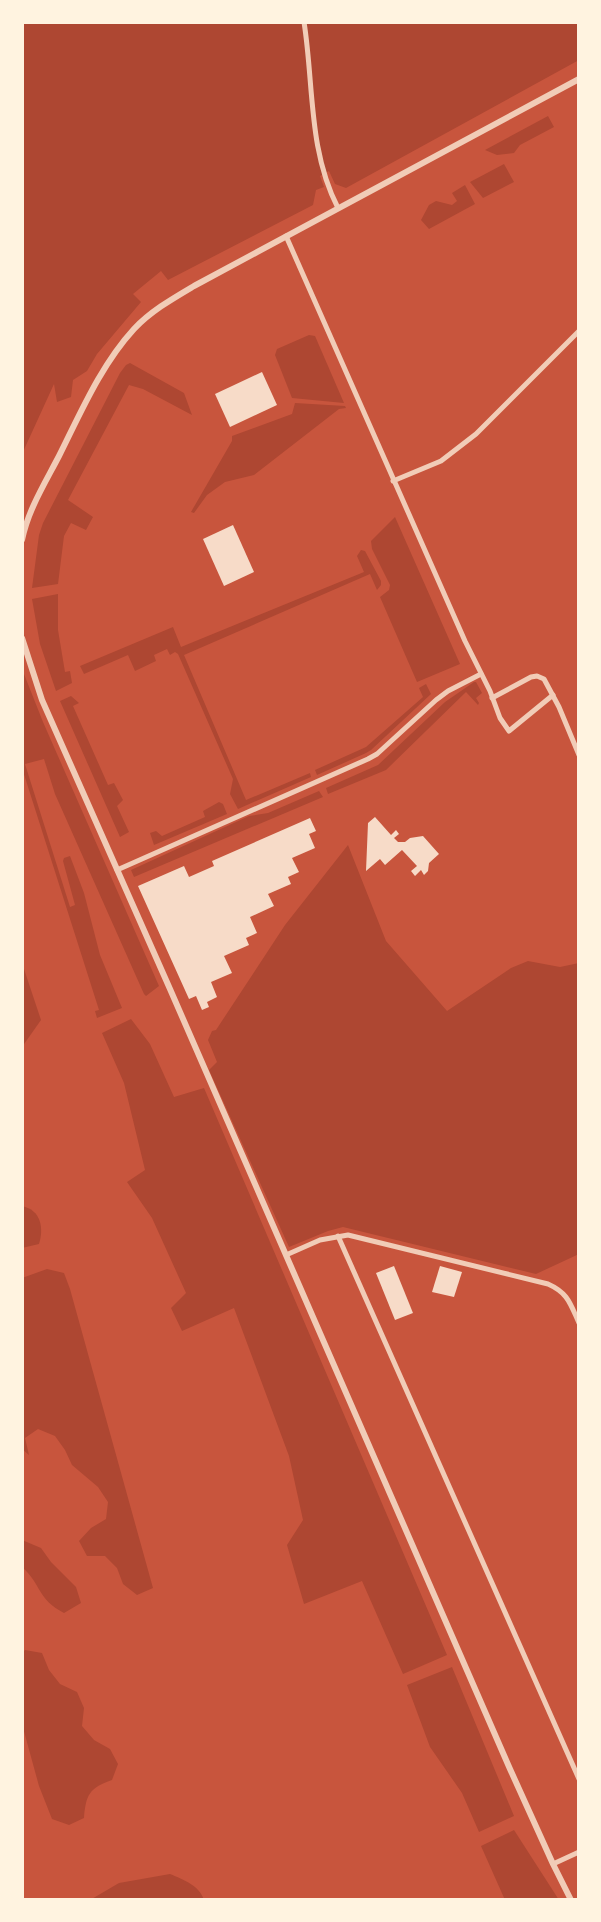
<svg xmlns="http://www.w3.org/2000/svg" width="601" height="1922" viewBox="0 0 601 1922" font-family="Mulish,sans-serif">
	<rect width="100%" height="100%" fill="#c8553d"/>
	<!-- green -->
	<g fill="#ae4732">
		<polygon points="22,22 579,22 579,60 346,188 335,184 329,171 320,176 324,187 316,190 313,205 168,280 161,271 133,294 141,302 97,354 87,371 73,380 71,397 57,402 54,384 22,454"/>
		<polygon points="548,116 554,127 520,145 514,153 497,155 485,150"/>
		<polygon points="504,164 514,182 483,198 470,182"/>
		<polygon points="465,185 475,204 429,229 421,220 429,205 436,201 452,205 457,201 452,193"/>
		<polygon points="309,335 315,336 344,403 292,398 275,355 277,349"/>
		<polygon points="130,363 184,393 192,415 143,389 129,385 68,500 93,517 86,530 71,523 64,536 58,584 32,588 39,535 43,523 120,373 126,365"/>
		<polygon points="295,403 345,406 346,408 339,409 254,475 225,482 207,495 194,513 191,512 232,441 232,436 292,414"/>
		<polygon points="395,517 460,664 417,682 380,597 389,590 390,585 372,549 371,541"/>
		<polygon points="361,550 365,551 381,581 381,585 377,590 370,574 184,655 246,800 310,773 311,777 238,809 230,794 233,779 178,654 175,652 170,655 167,649 154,655 156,661 135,671 128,655 84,674 80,666 173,627 181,647 364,572 357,556"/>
		<polygon points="58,594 58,630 65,672 70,671 72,683 56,691 40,644 32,599"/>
		<polygon points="22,669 43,722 159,986 146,996 144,994 55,794 44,759 25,764 70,907 75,905 63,861 64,858 70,856 84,893 100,955 122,1008 97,1018 95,1011 99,1010 22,768"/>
		<polygon points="474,682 476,682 482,693 476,698 479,703 478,705 466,692 386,770 328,794 326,788 378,765 445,702"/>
		<polygon points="426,684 431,694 371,750 366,753 317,775 315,770 366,747 423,697 419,688"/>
		<polygon points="71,696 79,703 73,706 108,785 114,783 123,800 117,806 129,832 120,837 60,701"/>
		<polygon points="319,791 323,797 134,877 131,870 249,816 268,813"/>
		<polygon points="219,802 223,804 227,814 154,845 150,833 156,831 162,836 205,817 203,811"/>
		<polygon points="348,845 386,941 447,1011 511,968 528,961 560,967 579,963 579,1254 536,1274 343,1227 328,1231 289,1247 209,1070 217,1062 208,1040 212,1031 216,1030 285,925"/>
		<polygon points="22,963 41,1020 22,1047"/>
		<polygon points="131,1019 150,1044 174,1097 204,1088 447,1655 403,1674 362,1581 304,1604 287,1545 303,1520 289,1456 234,1308 182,1331 171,1308 186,1293 152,1218 127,1182 145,1170 124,1083 102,1033"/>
		<path d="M22,1206C41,1210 44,1228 39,1244L22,1248Z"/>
		<polygon points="47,1269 64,1273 70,1289 153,1588 137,1595 123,1584 117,1568 105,1556 87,1556 79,1541 91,1528 106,1519 108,1502 98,1487 72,1465 65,1450 55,1436 38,1429 25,1438 29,1455 22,1449 22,1278"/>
		<path d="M22,1540L41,1548L51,1562L76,1587L81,1603L64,1613C37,1599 42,1585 22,1567Z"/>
		<path d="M25,1650L42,1653L49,1670L60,1684L77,1692L84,1708L82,1726L94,1740L110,1749L118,1764L112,1780C89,1788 86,1795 84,1818L69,1825L52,1819L39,1786L22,1724V1653Z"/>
		<polygon points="452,1667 514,1816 479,1832 462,1793 430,1747 407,1685"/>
		<polygon points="514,1830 559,1900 505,1900 481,1846"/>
		<path d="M170,1874C184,1880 199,1885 204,1900H90L119,1883Z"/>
	</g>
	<!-- building -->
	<g fill="#f7dbc8">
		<polygon points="262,372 277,405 230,427 215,394"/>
		<polygon points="233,525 254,572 224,586 203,539"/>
		<polygon points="375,817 391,835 396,830 399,834 394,838 398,842 405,842 410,838 423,836 439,854 429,863 428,871 424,875 421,870 415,876 411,871 417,866 402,850 385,865 380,859 366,871 368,823"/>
		<polygon points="310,818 316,831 309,834 315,848 292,858 299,872 288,877 291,884 268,894 274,906 250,917 257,933 246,938 249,945 224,956 232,973 211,982 217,997 207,1002 209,1007 202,1010 196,996 189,999 138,886 184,866 189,877 214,866 212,861"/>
		<polygon points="394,1266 413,1313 395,1320 376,1273"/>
		<polygon points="440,1266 462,1272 454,1297 432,1292"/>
	</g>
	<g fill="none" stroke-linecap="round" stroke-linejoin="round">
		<!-- minor -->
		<g stroke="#f1ccb7" stroke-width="5">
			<path d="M304,22C314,85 308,150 338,208"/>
			<polyline points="286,236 465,641 490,691 500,718 509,731 553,695"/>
			<polyline points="393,481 441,461 476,434 579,331"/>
			<polyline points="492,698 531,677 537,676 544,679 559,707 579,755"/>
			<polyline points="117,870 368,759 377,754 436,700 448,691 481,674"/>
			<polyline points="338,1236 579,1779"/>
			<path d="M286,1255L320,1240L348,1235L548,1284C568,1293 570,1303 579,1323"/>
			<polyline points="553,1864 579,1852"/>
		</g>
		<!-- tertiary -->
		<g stroke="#f1ccb7" stroke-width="6">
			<path d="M22,540C28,510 45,483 59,456C81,412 101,365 134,329C151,311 172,299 194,286L579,79"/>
			<polyline points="22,638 42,700 170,989 510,1769 553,1864 571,1900"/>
		</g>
	</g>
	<!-- border -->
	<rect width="601" height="1922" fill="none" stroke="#fff3e0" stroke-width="48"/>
</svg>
